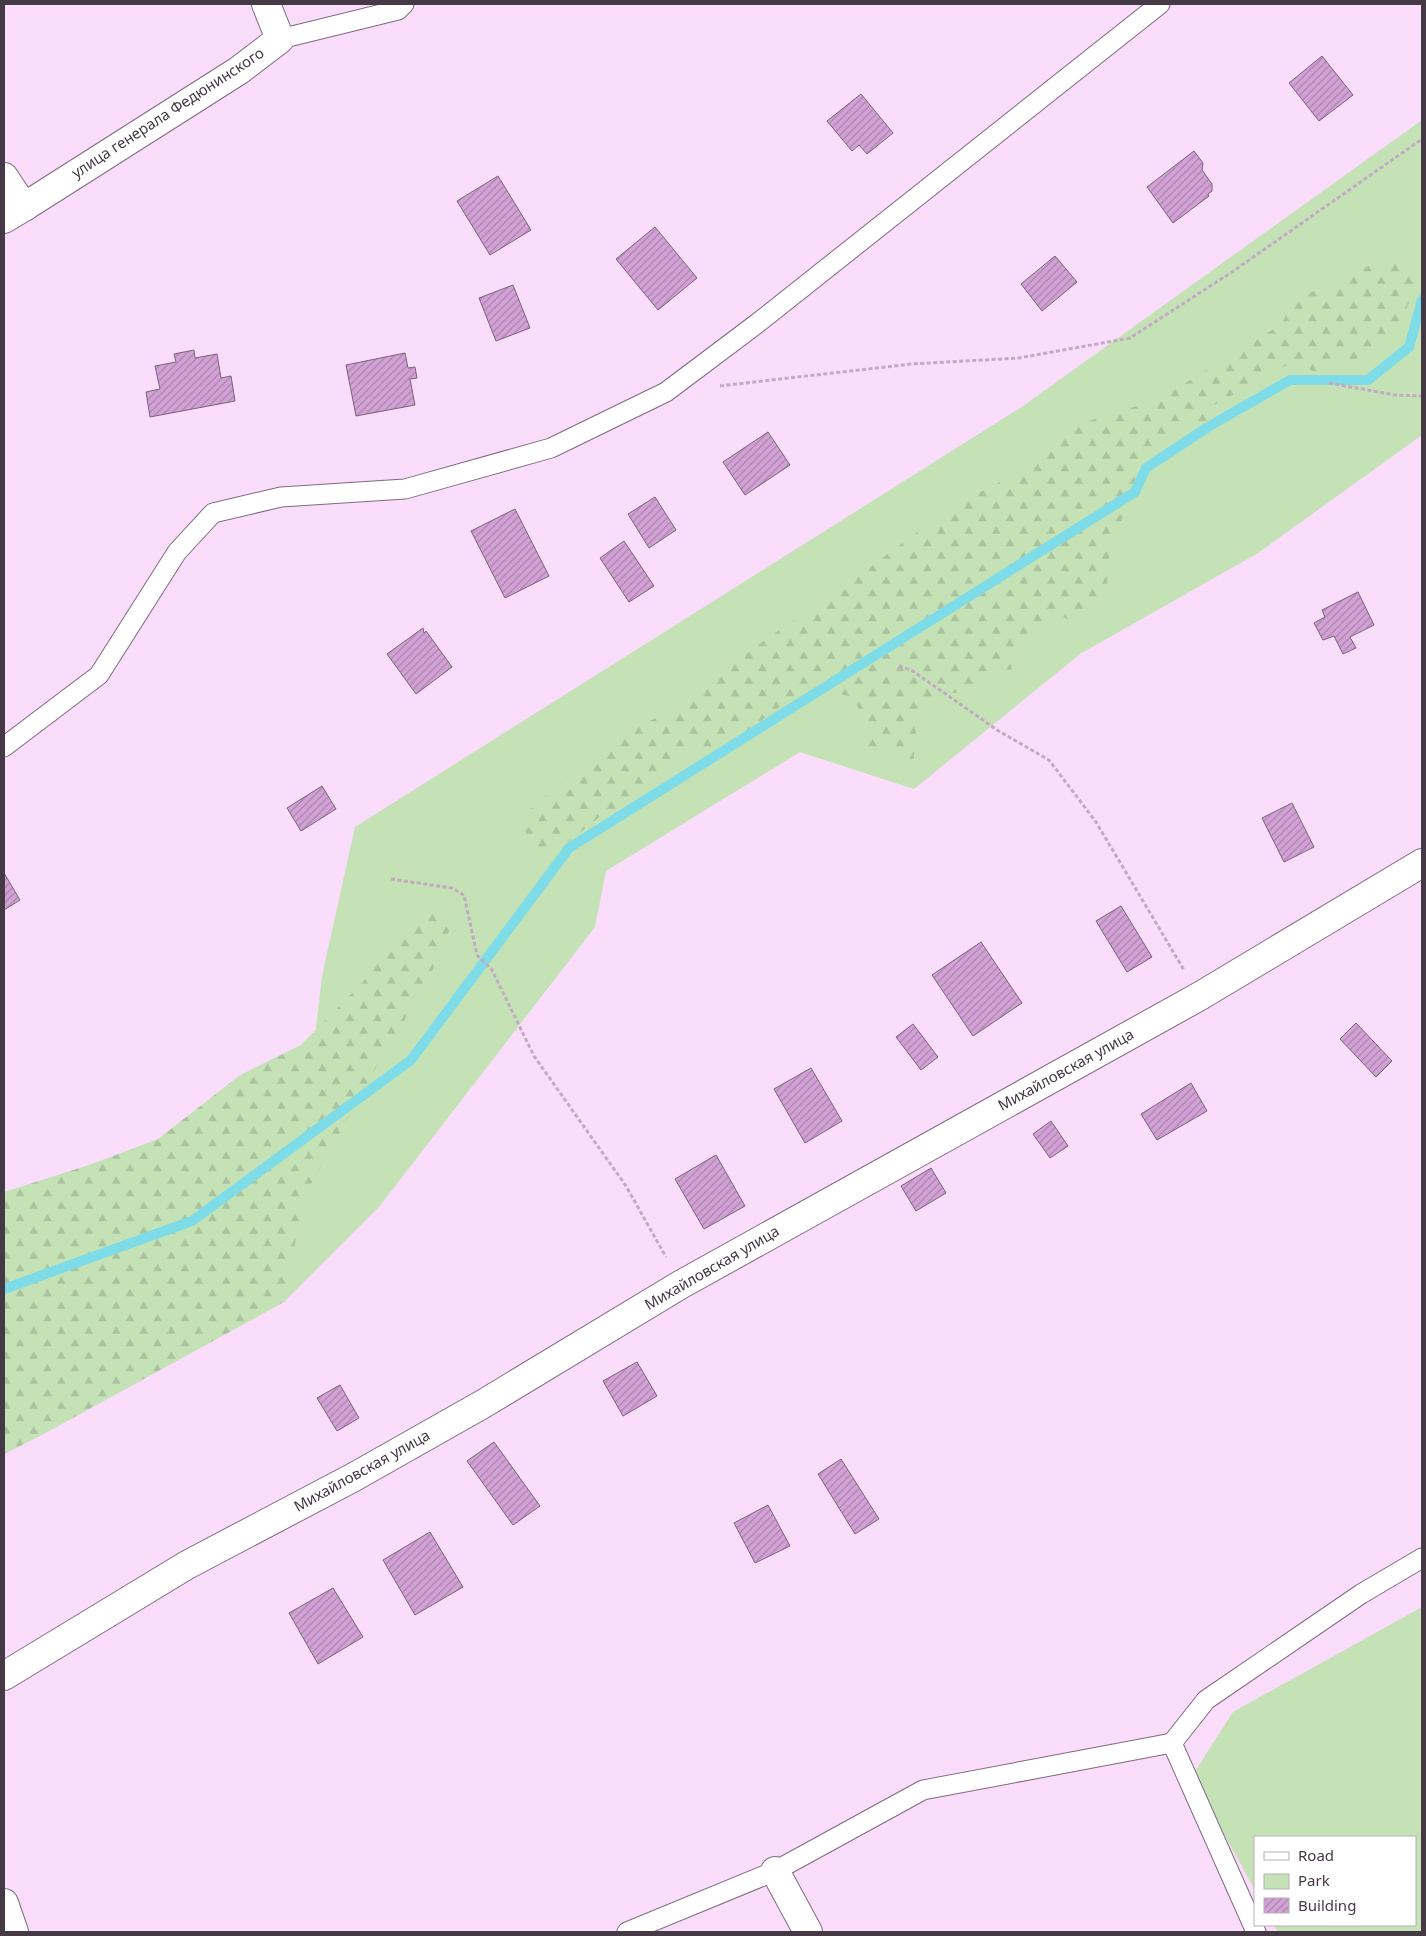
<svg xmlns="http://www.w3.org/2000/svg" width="1426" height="1936" viewBox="0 0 1426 1936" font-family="'Noto Sans',sans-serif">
	<defs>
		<pattern id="forest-firs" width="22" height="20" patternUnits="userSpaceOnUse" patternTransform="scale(1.25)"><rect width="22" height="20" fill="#c4e2b6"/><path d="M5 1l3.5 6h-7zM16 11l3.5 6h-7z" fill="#aac39e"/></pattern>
		<pattern id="building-hatch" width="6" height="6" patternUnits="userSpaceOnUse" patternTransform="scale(1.25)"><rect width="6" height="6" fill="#d2a1d5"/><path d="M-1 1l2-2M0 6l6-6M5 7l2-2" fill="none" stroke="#ac84ae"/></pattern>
	</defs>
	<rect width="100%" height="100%" fill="#f9ddfa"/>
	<!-- green -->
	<g fill="#c4e2b6">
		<polygon points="1422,120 1422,435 1258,553 1080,654 914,789 800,752 606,871 595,927 379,1207 284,1302 322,976 355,827 1023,406"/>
		<polygon points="1422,1607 1422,1932 1278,1932 1274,1925 1415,1925 1415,1837 1255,1837 1255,1890 1192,1776 1233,1712"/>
	</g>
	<!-- forest -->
	<g fill="url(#forest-firs)">
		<polygon points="1393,255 1418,276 1414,291 1396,332 1378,336 1365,356 1347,367 1327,358 1315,372 1293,362 1205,410 1208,427 1183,424 1146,468 1126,507 1108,561 1107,589 1096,610 1074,623 1058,614 1018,643 1011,670 995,668 974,693 943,693 917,716 913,767 887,746 861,754 868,734 854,697 813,689 778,708 756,725 728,756 693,747 677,765 657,780 636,816 608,810 560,849 536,854 519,819 599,749 670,710 743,655 846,585 950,508 1021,471 1073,426 1159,399 1282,324 1292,301"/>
		<polygon points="431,910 451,926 427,983 381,1058 304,1197 284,1302 40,1436 4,1454 4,1192 89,1165 158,1139 240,1075 301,1045 363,982 388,941"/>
	</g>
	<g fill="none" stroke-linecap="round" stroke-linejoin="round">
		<!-- stream -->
		<polyline stroke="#7edbe8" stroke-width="10" points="4,1289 192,1221 411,1060 569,848 1135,492 1146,468 1208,427 1290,380 1368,380 1409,347 1422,300"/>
	</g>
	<!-- building -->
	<g fill="url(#building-hatch)" stroke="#7b637c">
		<polygon points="1322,56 1353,95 1319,121 1289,83"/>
		<polygon points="861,94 893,133 867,154 859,145 852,151 827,121"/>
		<polygon points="1194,151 1203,163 1202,170 1212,184 1212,191 1208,194 1209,196 1173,223 1147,187"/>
		<polygon points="498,176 531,230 490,255 457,201"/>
		<polygon points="655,227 697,278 658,310 616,259"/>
		<polygon points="1055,256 1077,282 1042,311 1021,284"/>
		<polygon points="513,285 530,328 496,341 479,298"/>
		<polygon points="194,350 195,358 217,354 221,378 231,376 235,401 150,417 146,392 160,389 155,366 176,362 174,354"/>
		<polygon points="405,353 408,368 415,367 417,378 410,379 415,405 356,416 346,365"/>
		<polygon points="768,432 790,465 745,495 723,462"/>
		<polygon points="655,497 676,530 649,548 628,514"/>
		<polygon points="515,509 549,576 505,598 471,531"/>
		<polygon points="624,541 654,586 629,602 600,558"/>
		<polygon points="1358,592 1374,625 1350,637 1356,648 1343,654 1334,636 1323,640 1314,623 1325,617 1322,610"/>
		<polygon points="423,628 424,633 426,631 452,667 416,694 387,654"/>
		<polygon points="322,786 336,809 301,831 287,808"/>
		<polygon points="1292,803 1314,847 1284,862 1262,818"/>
		<polygon points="4,873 20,900 4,910"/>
		<polygon points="1121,906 1152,957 1127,972 1096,921"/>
		<polygon points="981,942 1022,1003 973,1036 932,975"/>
		<polygon points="1356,1023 1392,1061 1376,1077 1340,1039"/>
		<polygon points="913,1024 938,1057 921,1070 896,1037"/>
		<polygon points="811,1068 842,1121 805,1143 774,1089"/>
		<polygon points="1191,1083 1207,1111 1157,1140 1141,1114"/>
		<polygon points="1051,1121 1068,1146 1050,1158 1033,1134"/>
		<polygon points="716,1155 745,1206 704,1229 675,1179"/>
		<polygon points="931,1168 946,1193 916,1211 901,1186"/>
		<polygon points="637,1362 657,1396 623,1416 603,1381"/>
		<polygon points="340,1385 359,1418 337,1431 317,1398"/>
		<polygon points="494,1442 540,1506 513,1525 467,1461"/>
		<polygon points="841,1459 879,1519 855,1534 818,1474"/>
		<polygon points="768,1505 790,1546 755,1563 734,1523"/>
		<polygon points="430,1532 463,1587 415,1615 383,1560"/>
		<polygon points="333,1588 363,1637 318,1664 289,1613"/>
	</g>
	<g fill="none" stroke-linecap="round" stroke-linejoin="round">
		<defs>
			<g id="service">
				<polyline points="280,39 398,10 404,4"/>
				<polyline points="4,747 99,675 177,552 213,513 281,497 405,489 551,448 666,392 759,322 1160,4"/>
				<polyline points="627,1932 775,1871 923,1790 1172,1743"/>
				<polyline points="1256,1932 1172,1743 1206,1700 1361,1594 1422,1558"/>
			</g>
			<g id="minor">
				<polyline points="4,177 24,207 4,219"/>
				<polyline points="24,207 238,71 280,39 266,4"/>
				<polyline points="4,1676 187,1565 354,1477 483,1404 680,1285 1200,996 1422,863"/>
				<polyline points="775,1871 808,1932"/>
				<polyline points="4,1903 14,1932"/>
			</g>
		</defs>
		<!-- service casing -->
		<use href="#service" stroke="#816982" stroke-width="21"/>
		<!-- minor casing -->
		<use href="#minor" stroke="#816982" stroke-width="30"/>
		<!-- path -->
		<g stroke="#c2abc2" stroke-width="3" stroke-dasharray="4 2.5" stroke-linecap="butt">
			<polyline points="1329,383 1395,395 1422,396"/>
			<polyline points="720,386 911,364 1019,358 1130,338 1232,272 1422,139"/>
			<polyline points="899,666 913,671 997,730 1049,760 1096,822 1184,970"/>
			<polyline points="391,879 452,888 464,895 477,955 492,970 534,1056 626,1186 666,1257"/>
		</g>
		<!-- service -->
		<use href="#service" stroke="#fff" stroke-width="19"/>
		<!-- minor -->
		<use href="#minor" stroke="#fff" stroke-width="28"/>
	</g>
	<g text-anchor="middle" stroke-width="5" stroke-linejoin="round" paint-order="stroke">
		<!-- street labels -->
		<g font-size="15" fill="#443944" stroke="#fff">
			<text transform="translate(168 113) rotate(-33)" y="5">улица генерала Федюнинского</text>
			<text transform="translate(1066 1070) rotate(-29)" y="5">Михайловская улица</text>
			<text transform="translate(712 1268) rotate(-30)" y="5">Михайловская улица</text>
			<text transform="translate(362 1471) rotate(-29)" y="5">Михайловская улица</text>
		</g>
	</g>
	<!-- border -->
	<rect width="1426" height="1936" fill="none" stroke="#443944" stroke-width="10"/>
	<!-- legend -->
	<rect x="1254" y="1836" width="162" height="90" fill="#ffffff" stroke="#b4b0b4"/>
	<rect x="1264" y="1852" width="25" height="8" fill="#ffffff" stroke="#b4b0b4"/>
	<text x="1298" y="1861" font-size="15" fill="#443944">Road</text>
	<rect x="1264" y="1874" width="25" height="15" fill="#c4e2b6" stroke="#b4b0b4"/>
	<text x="1298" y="1886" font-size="15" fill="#443944">Park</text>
	<rect x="1264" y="1898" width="25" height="15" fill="url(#building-hatch)" stroke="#b4b0b4"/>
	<text x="1298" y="1911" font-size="15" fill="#443944">Building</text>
</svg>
